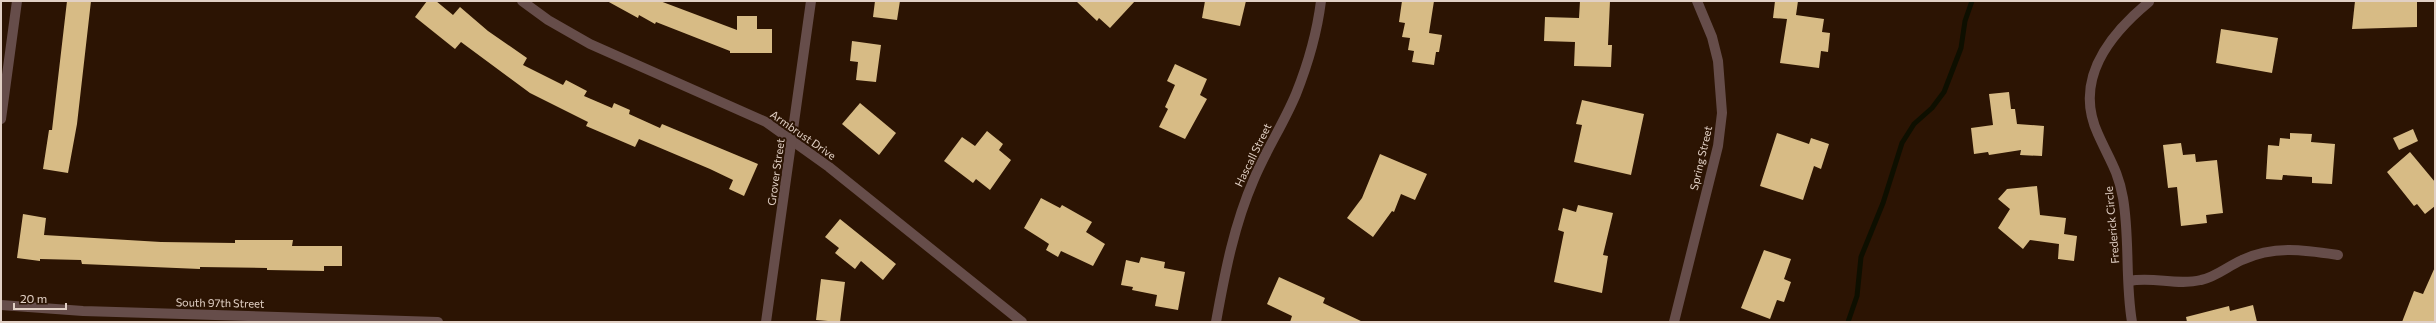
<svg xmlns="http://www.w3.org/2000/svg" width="2436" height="323" viewBox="0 0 2436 323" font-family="Commissioner,sans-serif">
	<rect width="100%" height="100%" fill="#2c1403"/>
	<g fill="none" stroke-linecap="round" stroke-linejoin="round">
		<!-- stream -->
		<polyline stroke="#0e0f00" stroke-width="5" points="1848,322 1857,296 1861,257 1883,203 1902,143 1914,124 1932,108 1944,92 1961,48 1965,21 1972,1"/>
	</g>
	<!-- building -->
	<g fill="#d7bb85">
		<polygon points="67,1 91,1 77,124 68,173 43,169 49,130 52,130"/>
		<polygon points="427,1 436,1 453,15 460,7 488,31 527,58 523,65 563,85 566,80 587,91 584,96 612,108 614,103 630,110 629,114 660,128 662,124 758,164 744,196 729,189 733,180 710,169 639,139 635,147 586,126 588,122 530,93 461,42 455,49 415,17"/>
		<polygon points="607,1 660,1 737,30 737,16 757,16 757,29 772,29 772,53 730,53 730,51 656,22 655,24 639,15 638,18"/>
		<polygon points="875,1 900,1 897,20 873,17"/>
		<polygon points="1076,1 1135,1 1110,28 1099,18 1097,21"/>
		<polygon points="1205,1 1246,1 1240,26 1202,18"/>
		<polygon points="1402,1 1434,1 1429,33 1442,35 1439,52 1436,52 1434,65 1412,62 1414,51 1408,50 1410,38 1402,37 1405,23 1399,22"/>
		<polygon points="1580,1 1610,1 1608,45 1612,45 1611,67 1574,66 1575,42 1544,41 1545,17 1579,18"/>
		<polygon points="1775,1 1798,1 1796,15 1824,19 1822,32 1830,33 1828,52 1821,51 1819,68 1780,63 1787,19 1773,18"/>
		<polygon points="2355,1 2417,1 2417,27 2352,29"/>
		<polygon points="2221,29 2278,38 2272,73 2216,63"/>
		<polygon points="852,41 881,45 876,82 856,80 858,62 850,61"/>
		<polygon points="1175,64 1207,79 1200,95 1207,99 1185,139 1159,127 1168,109 1165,107 1175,85 1167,81"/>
		<polygon points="2009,92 2011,109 2015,109 2017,124 2044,126 2042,156 2020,155 2021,150 1989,155 1988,152 1974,154 1971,128 1993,125 1989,94"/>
		<polygon points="1582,100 1644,114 1631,175 1574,162 1582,125 1576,124"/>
		<polygon points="860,103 896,133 879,155 842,124"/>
		<polygon points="2413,129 2418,141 2399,150 2393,138"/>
		<polygon points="987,131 1003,144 999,150 1011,160 990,190 976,179 973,183 944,161 962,137 975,146"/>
		<polygon points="1777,133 1809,144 1811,138 1829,144 1821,169 1814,166 1803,200 1760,186"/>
		<polygon points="2290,133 2312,134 2311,142 2335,144 2332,184 2312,183 2312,177 2283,175 2282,180 2266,179 2268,145 2279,146 2280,138 2290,139"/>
		<polygon points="2181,143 2183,155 2195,154 2196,162 2217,160 2223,213 2206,215 2207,223 2181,226 2177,187 2168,188 2163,145"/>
		<polygon points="2410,152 2435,182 2435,206 2425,214 2417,204 2414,206 2387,172"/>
		<polygon points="1380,154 1427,174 1415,200 1401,194 1394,212 1392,211 1373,237 1347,218 1362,198"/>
		<polygon points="2037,186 2040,215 2066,218 2064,234 2077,236 2074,261 2058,259 2059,244 2030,240 2023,249 1998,228 2010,209 1998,199 2007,189"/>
		<polygon points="1041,198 1060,208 1062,205 1092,222 1086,232 1105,244 1093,266 1061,251 1058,257 1046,250 1049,244 1043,240 1024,228"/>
		<polygon points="1578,205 1613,213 1603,255 1608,256 1602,293 1554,282 1564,232 1558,230 1563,208 1576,212"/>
		<polygon points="23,214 46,218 44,235 161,242 235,243 235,240 293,240 292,246 342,246 342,266 324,266 324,271 267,270 267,268 200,267 200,269 82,264 81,260 40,259 40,261 17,258"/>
		<polygon points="840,219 896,264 883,280 861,261 855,269 835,253 839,248 825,237"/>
		<polygon points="1764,250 1791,259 1784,279 1791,282 1784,302 1777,300 1770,319 1741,308"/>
		<polygon points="1141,257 1165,262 1164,268 1185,272 1178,310 1155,306 1157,295 1132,290 1133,287 1121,285 1126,260 1139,263"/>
		<polygon points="2435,267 2435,322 2402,322 2414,291 2423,294"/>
		<polygon points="1279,277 1325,298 1323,303 1363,322 1290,322 1292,316 1267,304"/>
		<polygon points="821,279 845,282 840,322 816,320"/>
		<polygon points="2253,305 2257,322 2187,322 2186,317 2229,306 2230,311"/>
	</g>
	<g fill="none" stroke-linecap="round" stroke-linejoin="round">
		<!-- minor -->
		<g stroke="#664d4a" stroke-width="10">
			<polyline points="522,1 548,20 590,44 766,122 829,167 1022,322"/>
			<polyline points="1,119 17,1"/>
			<path d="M2129,281C2153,276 2177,286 2201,280C2216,277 2228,266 2242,260C2274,245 2305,250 2338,255"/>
			<polyline points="1,305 83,311 438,322"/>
			<polyline points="766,322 811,1"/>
			<path d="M1216,322C1225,272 1234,225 1254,179C1266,150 1284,123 1296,94C1308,64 1317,33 1321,1"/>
			<polyline points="1674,322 1718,146 1722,113 1718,61 1712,37 1697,1"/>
			<path d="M2132,322C2125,281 2130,239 2123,198C2118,170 2109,159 2098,134C2073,80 2109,35 2149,2"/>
		</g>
	</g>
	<g text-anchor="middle" stroke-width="4" stroke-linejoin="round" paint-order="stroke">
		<!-- street labels -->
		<g font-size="11" fill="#e1d0c5" stroke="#2c1403">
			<text transform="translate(803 135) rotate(35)" y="4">Armbrust Drive</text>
			<text transform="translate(1253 155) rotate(-64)" y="4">Hascall Street</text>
			<text transform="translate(1701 158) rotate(-77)" y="4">Spring Street</text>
			<text transform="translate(776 172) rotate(-82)" y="4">Grover Street</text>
			<text transform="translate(2112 225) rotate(-95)" y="4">Frederick Circle</text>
			<text transform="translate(220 303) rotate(1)" y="4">South 97th Street</text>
		</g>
	</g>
	<!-- border -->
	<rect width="2436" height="323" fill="none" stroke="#e1d0c5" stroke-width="4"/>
	<!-- scale -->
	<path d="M14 303v6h52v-6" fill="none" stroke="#e1d0c5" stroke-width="2"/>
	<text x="20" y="303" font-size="12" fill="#e1d0c5" stroke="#2c1403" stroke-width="3" paint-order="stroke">20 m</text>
</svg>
